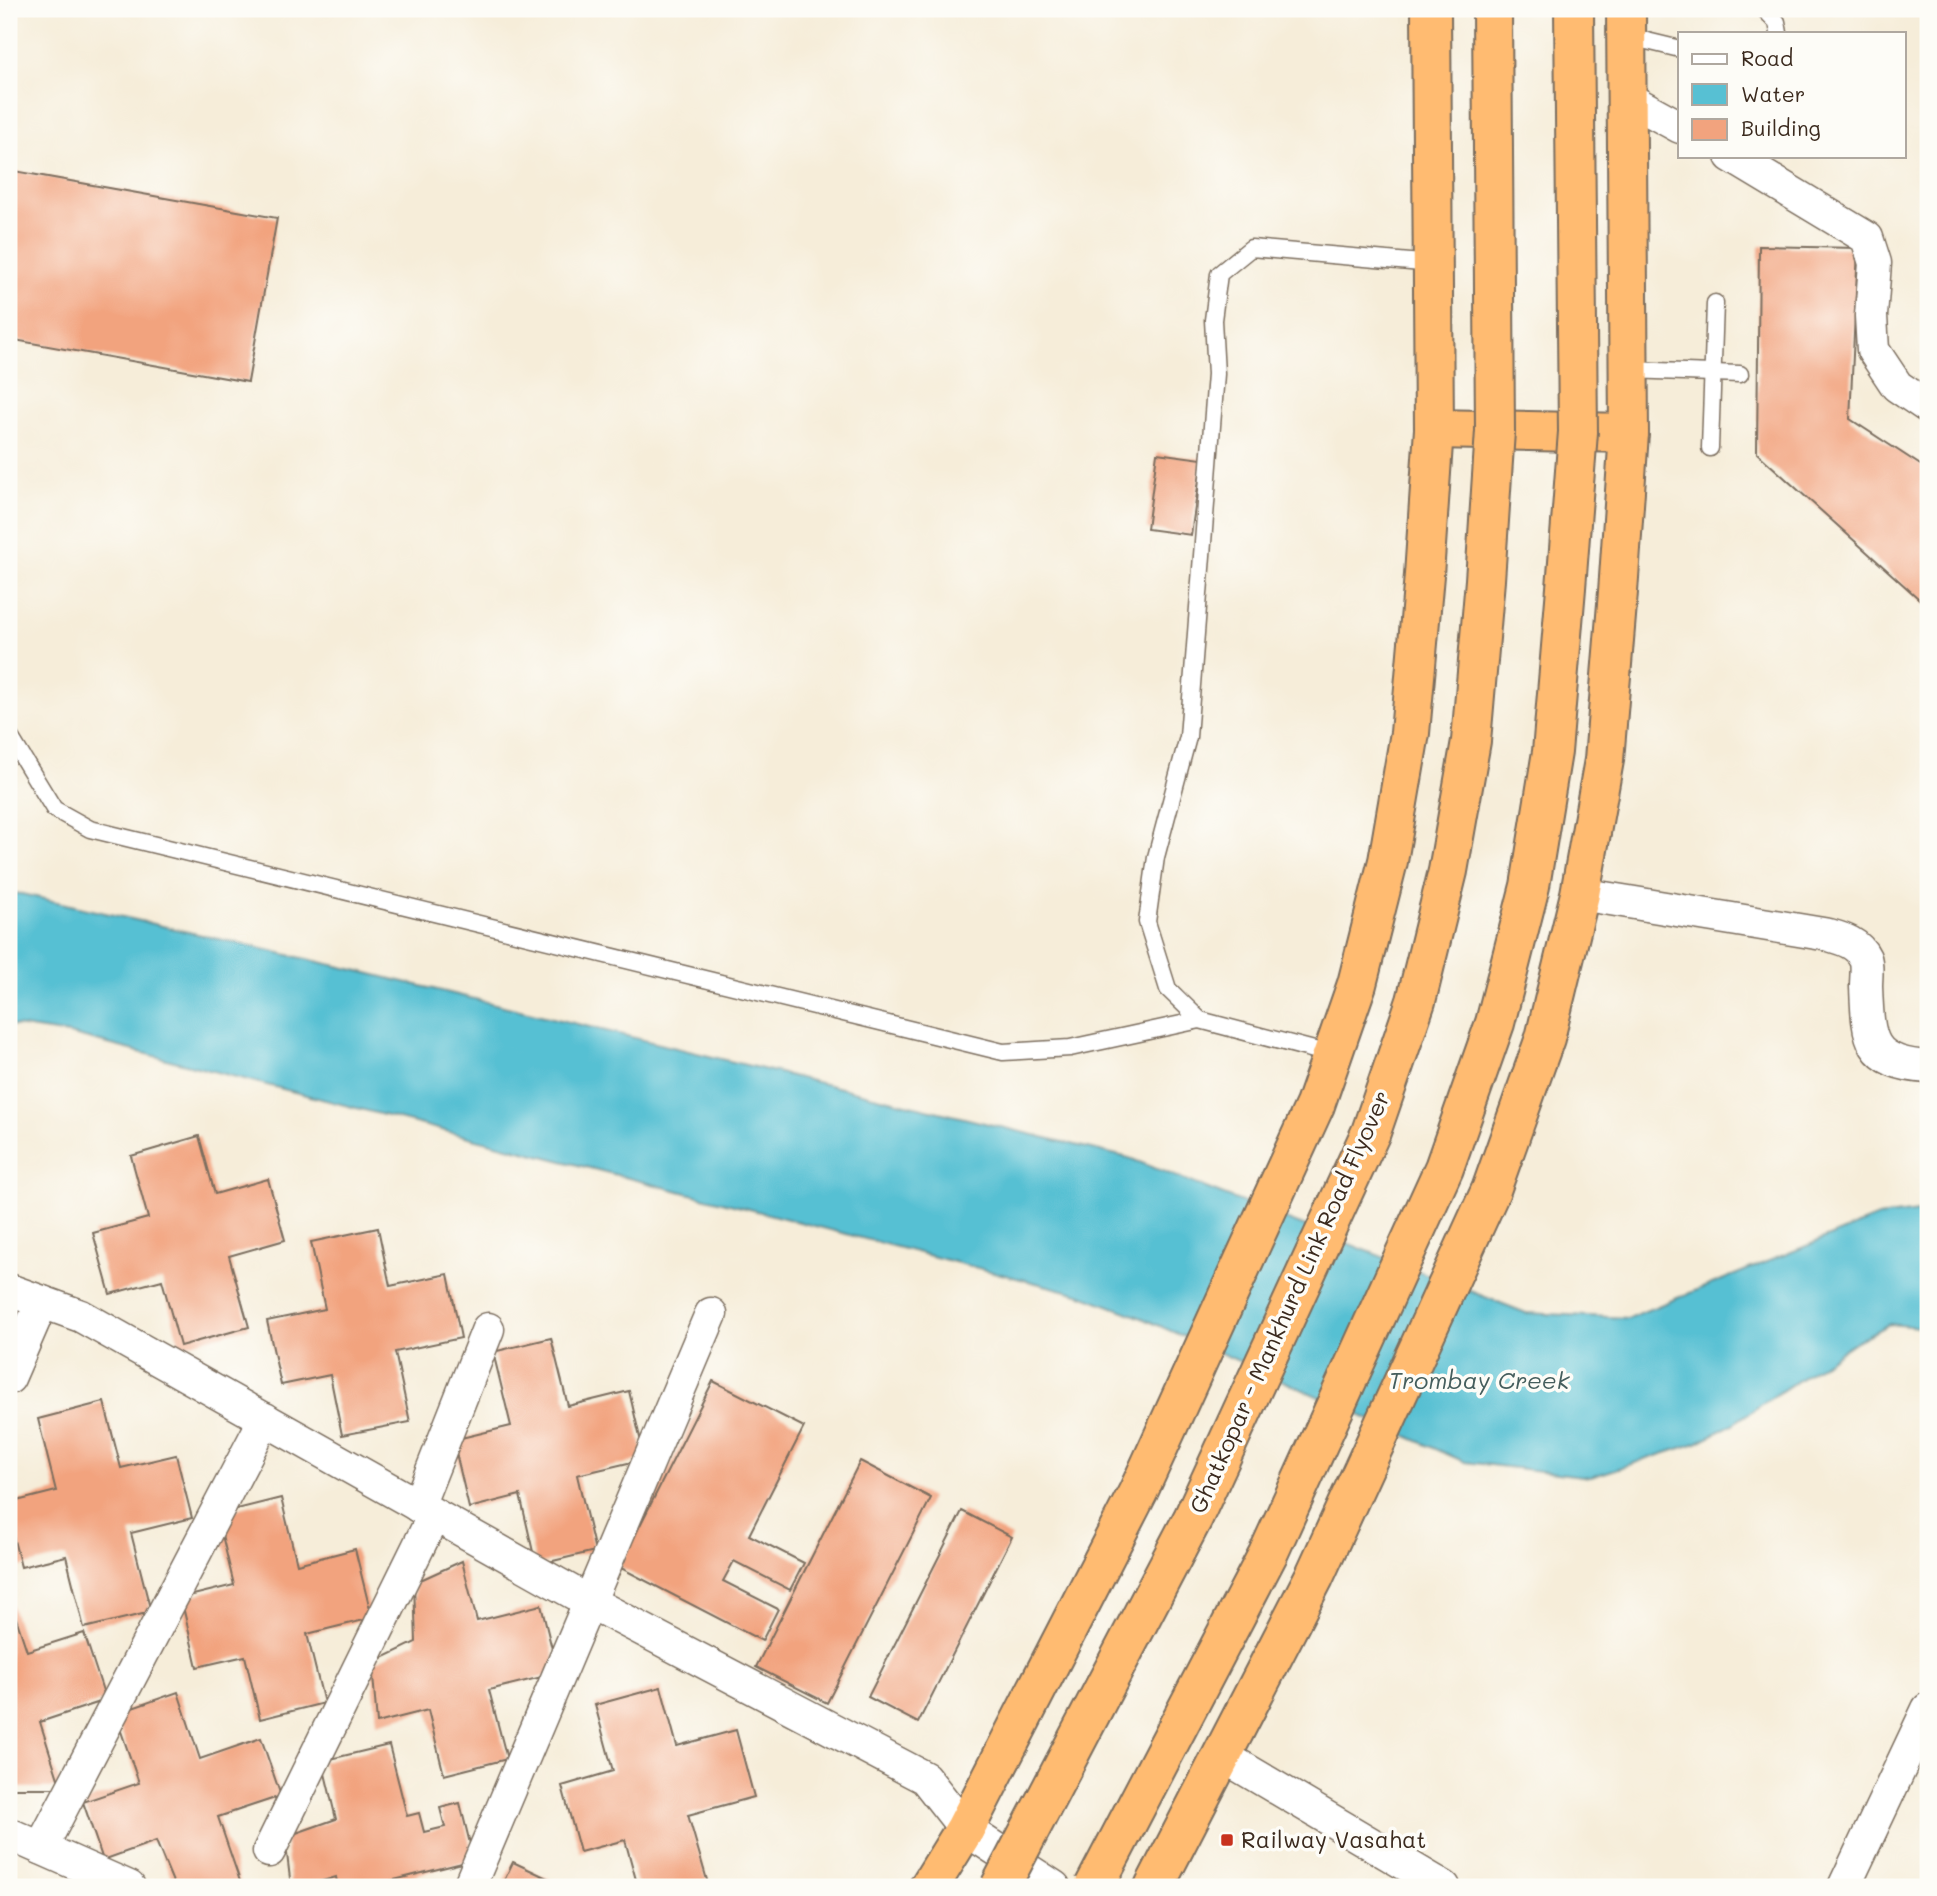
<svg xmlns="http://www.w3.org/2000/svg" width="1937" height="1896" viewBox="0 0 1937 1896" font-family="Mali,sans-serif">
	<rect width="100%" height="100%" fill="#fdfcf7"/>
	<filter id="ink" filterUnits="userSpaceOnUse"><feTurbulence type="fractalNoise" baseFrequency=".0143" numOctaves="2"/><feDisplacementMap in="SourceGraphic" scale="14" xChannelSelector="R" yChannelSelector="G"/><feConvolveMatrix kernelMatrix="1 2 1 2 8 2 1 2 1" color-interpolation-filters="sRGB"/></filter>
	<filter id="wash" filterUnits="userSpaceOnUse"><feTurbulence type="fractalNoise" baseFrequency=".00686" numOctaves="4" result="noise"/><feDisplacementMap in="SourceGraphic" scale="28" xChannelSelector="R" yChannelSelector="G"/><feGaussianBlur stdDeviation="1.57" result="paint"/><feColorMatrix in="noise" values="0 0 0 0 0 0 0 0 0 0 0 0 0 0 0 0 0 1.4 0 .05"/><feComposite in="paint" operator="in"/></filter>
	<g filter="url(#wash)">
		<rect width="100%" height="100%" fill="#f6edd9"/>
		<!-- water -->
		<polygon fill="#57c0d3" stroke="#497578" stroke-width="2" points="9,893 22,894 359,971 1129,1158 1526,1313 1628,1318 1878,1217 1928,1211 1928,1328 1889,1324 1856,1341 1731,1425 1697,1443 1591,1477 1465,1462 1142,1318 1079,1294 69,1034 9,1025"/>
		<g id="blocks">
			<!-- building -->
			<g fill="#f2a37e">
				<polygon points="9,170 277,218 248,382 9,339"/>
				<polygon points="1759,246 1858,248 1850,419 1928,470 1928,607 1757,453"/>
				<polygon points="1157,453 1202,459 1191,535 1147,529"/>
				<polygon points="199,1136 215,1194 268,1179 285,1240 229,1256 249,1327 180,1346 162,1280 110,1294 93,1233 148,1218 131,1156"/>
				<polygon points="378,1228 390,1286 448,1274 461,1338 395,1352 410,1422 342,1435 330,1375 281,1385 267,1321 325,1309 311,1242"/>
				<polygon points="551,1338 568,1406 629,1391 645,1459 577,1475 595,1551 536,1565 520,1495 469,1508 453,1440 511,1426 493,1352"/>
				<polygon points="713,1381 804,1427 749,1535 804,1563 790,1590 734,1561 723,1581 778,1609 762,1641 619,1567"/>
				<polygon points="104,1402 121,1468 176,1455 192,1518 131,1533 151,1612 84,1628 66,1556 21,1567 9,1521 9,1503 56,1491 38,1419"/>
				<polygon points="860,1461 931,1498 827,1703 756,1667"/>
				<polygon points="281,1498 297,1564 355,1549 372,1618 307,1634 324,1703 260,1719 245,1656 197,1667 181,1598 234,1585 217,1514"/>
				<polygon points="962,1511 1012,1537 918,1723 868,1697"/>
				<polygon points="462,1561 477,1621 541,1605 558,1673 489,1690 507,1759 444,1775 428,1710 377,1723 372,1663 416,1642 414,1583"/>
				<polygon points="9,1597 27,1651 84,1633 106,1700 40,1722 61,1788 9,1788"/>
				<polygon points="661,1687 677,1746 736,1730 754,1797 688,1815 709,1887 638,1887 625,1840 580,1852 562,1786 613,1771 595,1705"/>
				<polygon points="178,1692 200,1759 261,1738 281,1796 218,1817 242,1887 175,1887 156,1841 103,1860 83,1802 139,1783 115,1714"/>
				<polygon points="389,1745 407,1816 419,1813 424,1832 445,1827 440,1808 460,1803 474,1860 366,1887 338,1887 336,1877 302,1887 291,1887 285,1837 336,1819 322,1761"/>
				<polygon points="513,1862 566,1887 501,1887"/>
			</g>
		</g>
	</g>
	<g filter="url(#ink)">
		<use href="#blocks" fill-opacity="0" stroke="#7c6e5f" stroke-width="2"/>
		<g fill="none" stroke-linecap="round" stroke-linejoin="round">
			<defs>
				<g id="lane">
					<polyline points="1764,9 1777,22 1779,33"/>
					<polyline points="1626,36 1680,49"/>
					<polyline points="1629,370 1740,374"/>
					<polyline points="1710,448 1715,303"/>
					<polyline points="9,735 54,809 90,829 1003,1052 1070,1048 1200,1020"/>
					<polyline points="1333,1055 1200,1020 1168,989 1147,922 1156,857 1188,737 1216,374 1213,320 1219,274 1251,248 1433,264"/>
				</g>
				<g id="street">
					<polyline points="1627,98 1680,127"/>
					<polyline points="1731,156 1867,238 1875,263 1871,316 1873,350 1897,386 1928,407"/>
					<path d="M1580,894L1829,935C1843,939 1858,943 1865,958C1868,965 1866,978 1866,986C1868,1039 1868,1063 1928,1067"/>
					<polyline points="9,1290 81,1316 588,1601 925,1778 965,1829 1054,1887"/>
					<polyline points="9,1378 42,1302"/>
					<polyline points="418,1506 488,1329"/>
					<polyline points="1221,1755 1444,1887"/>
					<polyline points="9,1834 129,1887"/>
					<polyline points="41,1848 265,1419"/>
					<polyline points="269,1851 434,1515"/>
					<polyline points="469,1887 711,1314"/>
					<polyline points="1844,1887 1928,1709"/>
				</g>
				<g id="highway">
					<polyline points="1434,429 1629,433"/>
					<polyline points="929,1887 965,1829 1138,1492 1315,1105 1357,984 1388,861 1410,733 1424,575 1434,429 1431,9"/>
					<polyline points="1154,1887 1314,1577 1491,1190 1545,1038 1580,894 1604,760 1618,592 1629,433 1626,9"/>
				</g>
			</defs>
			<!-- lane casing -->
			<use href="#lane" stroke="#7c6e5f" stroke-width="19"/>
			<!-- street casing -->
			<use href="#street" stroke="#7c6e5f" stroke-width="35"/>
			<!-- highway casing -->
			<use href="#highway" stroke="#7c6e5f" stroke-width="42"/>
			<!-- lane -->
			<use href="#lane" stroke="#fff" stroke-width="16"/>
			<!-- street -->
			<use href="#street" stroke="#fff" stroke-width="32"/>
			<!-- highway -->
			<use href="#highway" stroke="#ffbb71" stroke-width="38"/>
			<defs>
				<g id="highway-bridge">
					<polyline points="1000,1887 1193,1518 1371,1132 1416,1001 1448,871 1471,741 1485,580 1495,431 1492,9"/>
					<polyline points="1094,1887 1268,1554 1444,1168 1495,1023 1530,886 1552,752 1566,588 1578,432 1574,9"/>
				</g>
			</defs>
			<!-- highway-bridge casing -->
			<use href="#highway-bridge" stroke="#7c6e5f" stroke-width="42" stroke-linecap="butt"/>
			<!-- highway-bridge -->
			<use href="#highway-bridge" stroke="#ffbb71" stroke-width="38"/>
		</g>
	</g>
	<!-- markers -->
	<rect fill="#c8321e" stroke="#fdfcf7" stroke-width="2.5" x="1220" y="1833" width="14" height="14" rx="3.5"/>
	<g text-anchor="middle" stroke-width="7" stroke-linejoin="round" paint-order="stroke">
		<!-- street labels -->
		<g font-size="23" fill="#3b2a1e" stroke="#fdfcf7">
			<text transform="translate(1290 1302) rotate(-66)" y="8">Ghatkopar - Mankhurd Link Road Flyover</text>
		</g>
		<!-- poi labels -->
		<g font-size="23" fill="#3b2a1e" stroke="#fdfcf7" text-anchor="start">
			<text x="1241" y="1848">Railway Vasahat</text>
		</g>
		<!-- water labels -->
		<g font-size="24" font-style="italic" fill="#455e5d" stroke="#fdfcf7">
			<text x="1479" y="1389">Trombay Creek</text>
		</g>
	</g>
	<!-- margin -->
	<rect width="1937" height="1896" fill="none" stroke="#fdfcf7" stroke-width="35"/>
	<!-- legend -->
	<rect x="1678" y="32" width="228" height="126" fill="#fdfcf7" stroke="#afa8a0" stroke-width="2"/>
	<rect x="1692" y="54" width="35" height="10" fill="#ffffff" stroke="#afa8a0" stroke-width="2"/>
	<text x="1741" y="66" font-size="21" fill="#3b2a1e">Road</text>
	<rect x="1692" y="84" width="35" height="21" fill="#57c0d3" stroke="#afa8a0" stroke-width="2"/>
	<text x="1741" y="102" font-size="21" fill="#3b2a1e">Water</text>
	<rect x="1692" y="119" width="35" height="21" fill="#f2a37e" stroke="#afa8a0" stroke-width="2"/>
	<text x="1741" y="136" font-size="21" fill="#3b2a1e">Building</text>
</svg>
